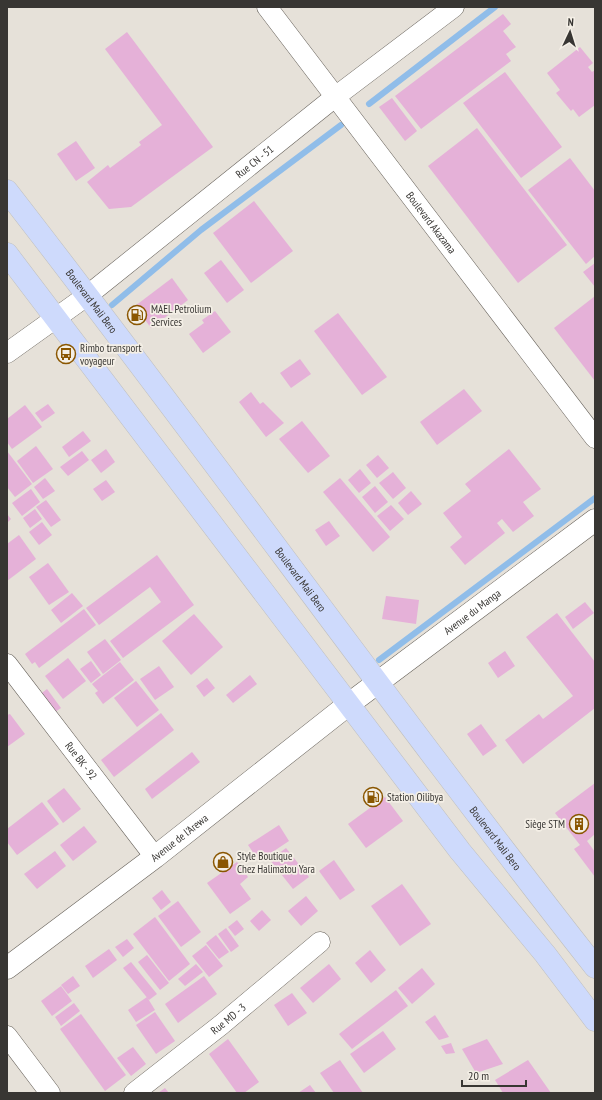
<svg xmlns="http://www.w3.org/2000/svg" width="602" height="1100" viewBox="0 0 602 1100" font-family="'PT Sans Narrow',sans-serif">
	<rect width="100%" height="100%" fill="#e6e1d9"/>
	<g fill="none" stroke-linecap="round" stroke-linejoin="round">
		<!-- stream -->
		<g stroke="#90bde9" stroke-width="6">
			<polyline points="369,104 495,7"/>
			<polyline points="112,305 201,230 341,125"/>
			<polyline points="379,660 595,498"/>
		</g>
	</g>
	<!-- building -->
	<g fill="#e5b1d8">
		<polygon points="503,14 511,24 503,31 516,47 506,54 511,61 421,129 395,96"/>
		<polygon points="127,32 213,147 131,207 109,209 87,182 108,165 110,168 141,145 139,142 162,125 105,49"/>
		<polygon points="580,47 593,63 588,67 592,72 595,70 595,105 579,117 573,109 571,111 556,93 560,90 547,73"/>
		<polygon points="505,72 562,147 521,178 463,103"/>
		<polygon points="392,98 417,131 405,141 379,107"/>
		<polygon points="477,128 567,245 518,283 428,166"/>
		<polygon points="76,141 95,168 76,181 57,154"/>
		<polygon points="570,158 595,191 595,256 586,264 528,190"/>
		<polygon points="254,201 293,251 251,283 213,233"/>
		<polygon points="221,260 244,290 227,303 204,273"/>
		<polygon points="595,263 595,287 583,272"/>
		<polygon points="172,278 188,300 151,328 135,306"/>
		<polygon points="595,296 595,381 554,328"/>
		<polygon points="215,311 231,332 203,353 189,334 204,323 202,320"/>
		<polygon points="338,313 387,377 362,395 314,331"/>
		<polygon points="300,359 311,374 291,388 280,373"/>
		<polygon points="464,389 482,411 437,445 420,422"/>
		<polygon points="251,392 260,404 263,402 284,423 266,437 239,402"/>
		<polygon points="48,404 55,413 42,422 35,413"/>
		<polygon points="25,405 42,427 12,449 7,442 7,419"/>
		<polygon points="302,421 330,456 308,473 279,439"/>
		<polygon points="83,431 91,441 69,457 62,447"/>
		<polygon points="36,446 53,469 33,483 17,461"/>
		<polygon points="106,449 115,462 101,473 91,460"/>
		<polygon points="509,449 541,489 523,502 534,516 513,532 502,519 497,523 505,533 465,565 450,547 462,537 443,513 471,491 465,484"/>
		<polygon points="7,451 32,484 15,497 7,487"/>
		<polygon points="82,451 89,460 68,476 60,467"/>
		<polygon points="378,455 389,468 377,478 366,465"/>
		<polygon points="360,469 371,483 359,493 348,480"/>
		<polygon points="393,472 406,488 393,499 379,483"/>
		<polygon points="45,478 55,491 43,499 34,487"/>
		<polygon points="340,478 390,537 373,552 323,492"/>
		<polygon points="106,480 115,492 102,501 93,489"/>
		<polygon points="375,486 388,502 375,513 362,497"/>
		<polygon points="31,489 40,502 22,516 12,503"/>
		<polygon points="411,491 422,504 408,515 398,503"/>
		<polygon points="46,500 61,520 51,527 36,507"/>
		<polygon points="391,505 404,519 390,531 377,516"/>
		<polygon points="35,509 42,519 30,528 23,518"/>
		<polygon points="7,514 11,519 7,523"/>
		<polygon points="329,521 340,536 326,546 315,530"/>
		<polygon points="42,522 52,535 39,545 29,532"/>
		<polygon points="19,535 36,559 7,581 7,544"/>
		<polygon points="157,555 194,605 123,658 110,641 161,602 150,587 99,625 86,608"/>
		<polygon points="48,563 69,592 49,605 29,577"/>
		<polygon points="72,593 83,606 61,623 51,610"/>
		<polygon points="386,596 419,600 416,624 382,619"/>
		<polygon points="585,602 594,613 573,629 565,617"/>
		<polygon points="84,609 96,625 39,668 35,662 32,664 25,654"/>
		<polygon points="557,613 595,662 595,708 523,764 505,740 539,714 543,719 573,696 526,637"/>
		<polygon points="194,614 223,647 191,675 162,641"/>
		<polygon points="105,639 121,660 103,674 87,652"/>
		<polygon points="505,651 515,666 498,678 488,663"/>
		<polygon points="68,658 86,681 63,699 45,676"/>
		<polygon points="91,661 101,675 91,683 80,669"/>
		<polygon points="120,662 134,680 103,704 95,693 98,691 92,684"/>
		<polygon points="159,666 174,687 155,700 140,679"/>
		<polygon points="250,675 257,684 233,703 226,695"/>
		<polygon points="207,678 215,688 204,697 196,686"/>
		<polygon points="136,681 159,710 137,727 114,698"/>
		<polygon points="47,689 61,708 52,714 38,696"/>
		<polygon points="161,713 174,730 114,777 101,760"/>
		<polygon points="10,714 25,734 7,747 7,715"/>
		<polygon points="481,724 497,746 483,756 467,734"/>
		<polygon points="192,752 200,762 152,799 145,789"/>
		<polygon points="595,783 595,834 587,841 595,852 595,877 574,849 580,845 555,813"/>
		<polygon points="64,788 81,809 63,823 47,801"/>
		<polygon points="385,797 403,821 366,848 348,824"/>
		<polygon points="42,802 59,824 17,855 7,842 7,829"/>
		<polygon points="279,825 289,841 259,861 248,845"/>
		<polygon points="84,826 97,842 73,861 60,845"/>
		<polygon points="286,848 309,877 293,889 270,860"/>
		<polygon points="55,851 66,866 37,889 24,874"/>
		<polygon points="334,860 355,890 340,900 319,871"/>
		<polygon points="237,862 248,877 240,884 251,899 230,914 207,883"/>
		<polygon points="402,884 431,924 400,946 371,906"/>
		<polygon points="162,890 171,902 161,910 152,898"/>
		<polygon points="306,896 318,911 301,926 288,911"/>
		<polygon points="178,901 201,932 181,947 158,916"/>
		<polygon points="262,910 271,920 259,931 250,921"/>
		<polygon points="155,917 190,964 169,981 133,934"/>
		<polygon points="237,920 244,929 235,936 228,927"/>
		<polygon points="226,928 239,946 231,952 218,934"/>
		<polygon points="216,935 229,952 219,959 206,943"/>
		<polygon points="127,939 134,948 123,957 115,947"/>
		<polygon points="206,945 223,966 209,977 192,956"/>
		<polygon points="109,949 117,960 93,978 85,966"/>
		<polygon points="370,950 386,970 371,983 355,963"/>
		<polygon points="147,955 169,983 160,990 138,962"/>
		<polygon points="131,962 157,994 149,1000 123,968"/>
		<polygon points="196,964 203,972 185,986 178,979"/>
		<polygon points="329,964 341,979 313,1003 300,988"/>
		<polygon points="422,968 435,984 412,1004 398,988"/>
		<polygon points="73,976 80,986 68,994 61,985"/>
		<polygon points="204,976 217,994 178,1023 165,1004"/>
		<polygon points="61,986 72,1001 52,1016 41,1001"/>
		<polygon points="396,990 408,1006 352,1049 339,1034"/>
		<polygon points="292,993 307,1013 288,1026 274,1005"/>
		<polygon points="147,997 155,1010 136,1022 128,1010"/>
		<polygon points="74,1003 80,1011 61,1026 55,1017"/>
		<polygon points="155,1012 175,1041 156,1054 136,1025"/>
		<polygon points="81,1014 126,1075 105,1091 60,1029"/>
		<polygon points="435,1015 449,1037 439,1040 425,1022"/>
		<polygon points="383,1031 396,1049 364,1073 350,1054"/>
		<polygon points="228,1039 259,1082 244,1093 237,1093 209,1054"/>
		<polygon points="487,1039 503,1064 476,1073 462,1049"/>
		<polygon points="451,1043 455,1053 446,1054 441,1046"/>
		<polygon points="133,1047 146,1064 131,1076 117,1058"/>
		<polygon points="340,1060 363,1093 334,1093 320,1073"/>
		<polygon points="528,1060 551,1093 503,1093 495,1080"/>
		<polygon points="310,1085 316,1093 298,1093"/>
		<polygon points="165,1088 169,1093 158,1093"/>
	</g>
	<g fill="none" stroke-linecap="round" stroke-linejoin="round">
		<defs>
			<g id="street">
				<path id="s1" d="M267,7L595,438"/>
				<path id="s2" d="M7,353L88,295L335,97L454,7"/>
				<path id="s3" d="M7,664L155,857"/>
				<polyline points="7,1036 50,1093"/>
				<path id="s4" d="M134,1093L221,1025L320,942"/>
			</g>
			<g id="secondary">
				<path id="s5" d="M7,968L155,857L349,704L595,520"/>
			</g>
			<g id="primary">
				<path id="s6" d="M7,191C206,447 394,711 595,967"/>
				<polyline points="7,254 460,851 545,954 595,1020"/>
			</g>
		</defs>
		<!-- street casing -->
		<use href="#street" stroke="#67625b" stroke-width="21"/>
		<!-- secondary casing -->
		<use href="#secondary" stroke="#67625b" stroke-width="23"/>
		<!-- primary casing -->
		<use href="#primary" stroke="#bfbfbe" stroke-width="23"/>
		<!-- street -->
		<use href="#street" stroke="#fff" stroke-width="20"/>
		<!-- secondary -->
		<use href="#secondary" stroke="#fff" stroke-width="22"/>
		<!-- primary -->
		<use href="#primary" stroke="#cedafc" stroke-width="22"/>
	</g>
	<!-- icons -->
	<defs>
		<symbol id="fuel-ring" viewBox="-11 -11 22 22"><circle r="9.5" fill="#f4efe6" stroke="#8a5601" stroke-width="1.5"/><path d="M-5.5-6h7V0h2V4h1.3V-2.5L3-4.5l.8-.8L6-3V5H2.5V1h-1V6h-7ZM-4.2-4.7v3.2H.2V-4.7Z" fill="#8a5601"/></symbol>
		<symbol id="bus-ring" viewBox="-11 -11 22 22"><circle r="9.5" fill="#f4efe6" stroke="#8a5601" stroke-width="1.5"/><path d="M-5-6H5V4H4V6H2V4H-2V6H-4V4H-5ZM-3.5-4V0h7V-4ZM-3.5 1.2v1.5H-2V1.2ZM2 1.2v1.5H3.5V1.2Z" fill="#8a5601"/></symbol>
		<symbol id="building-ring" viewBox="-11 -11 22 22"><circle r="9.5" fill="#f4efe6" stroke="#8a5601" stroke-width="1.5"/><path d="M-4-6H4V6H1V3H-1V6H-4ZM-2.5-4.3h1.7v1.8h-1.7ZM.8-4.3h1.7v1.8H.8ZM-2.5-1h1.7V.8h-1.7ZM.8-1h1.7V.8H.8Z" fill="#8a5601"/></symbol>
		<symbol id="shop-ring" viewBox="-11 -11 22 22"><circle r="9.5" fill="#f4efe6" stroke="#8a5601" stroke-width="1.5"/><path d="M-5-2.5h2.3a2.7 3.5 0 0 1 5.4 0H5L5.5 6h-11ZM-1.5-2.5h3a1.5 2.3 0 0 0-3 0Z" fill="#8a5601"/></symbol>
	</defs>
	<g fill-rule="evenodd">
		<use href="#fuel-ring" x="126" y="304" width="22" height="22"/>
		<use href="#bus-ring" x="55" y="343" width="22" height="22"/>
		<use href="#fuel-ring" x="362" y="786" width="22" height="22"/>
		<use href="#building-ring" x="568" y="813" width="22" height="22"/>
		<use href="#shop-ring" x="212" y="851" width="22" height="22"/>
	</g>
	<g text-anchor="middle" stroke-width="3.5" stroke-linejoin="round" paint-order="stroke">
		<!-- street labels -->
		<g font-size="11" fill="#383633" stroke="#f4efe6">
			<text dy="4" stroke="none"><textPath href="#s2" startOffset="313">Rue CN - 51</textPath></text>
			<text dy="4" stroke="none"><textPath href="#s1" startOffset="271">Boulevard Akazama</textPath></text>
			<text dy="4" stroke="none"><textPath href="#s6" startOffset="139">Boulevard Mali Bero</textPath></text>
			<text dy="4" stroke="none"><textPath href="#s6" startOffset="487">Boulevard Mali Bero</textPath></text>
			<text dy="4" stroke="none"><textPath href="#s5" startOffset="586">Avenue du Manga</textPath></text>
			<text dy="4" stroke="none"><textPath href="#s3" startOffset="122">Rue BK - 92</textPath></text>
			<text dy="4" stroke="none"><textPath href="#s5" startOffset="216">Avenue de l'Arewa</textPath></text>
			<text dy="4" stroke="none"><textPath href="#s6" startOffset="811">Boulevard Mali Bero</textPath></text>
			<text dy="4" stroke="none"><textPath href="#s4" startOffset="120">Rue MD - 3</textPath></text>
		</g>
		<!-- poi labels -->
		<g font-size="11" fill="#383633" stroke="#f4efe6" text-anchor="start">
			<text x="151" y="313">MAEL Petrolium<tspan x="151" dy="13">Services</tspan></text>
			<text x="80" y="352">Rimbo transport<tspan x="80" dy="13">voyageur</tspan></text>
			<text x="387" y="801">Station Oilibya</text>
			<text x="565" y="828" text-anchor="end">Siège STM</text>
			<text x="237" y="860">Style Boutique<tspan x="237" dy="13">Chez Halimatou Yara</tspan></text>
		</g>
	</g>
	<!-- border -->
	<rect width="602" height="1100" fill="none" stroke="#383633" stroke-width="16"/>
	<!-- north arrow -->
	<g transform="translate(570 32) rotate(4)" stroke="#f4efe6" stroke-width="3" paint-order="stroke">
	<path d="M0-3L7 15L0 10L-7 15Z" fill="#383633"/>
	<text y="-6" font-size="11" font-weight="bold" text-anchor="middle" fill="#383633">N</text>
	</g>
	<!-- scale -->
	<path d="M462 1080v6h64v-6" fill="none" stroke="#383633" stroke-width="2"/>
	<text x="468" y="1080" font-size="12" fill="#383633" stroke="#f4efe6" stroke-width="3" paint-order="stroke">20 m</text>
</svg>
